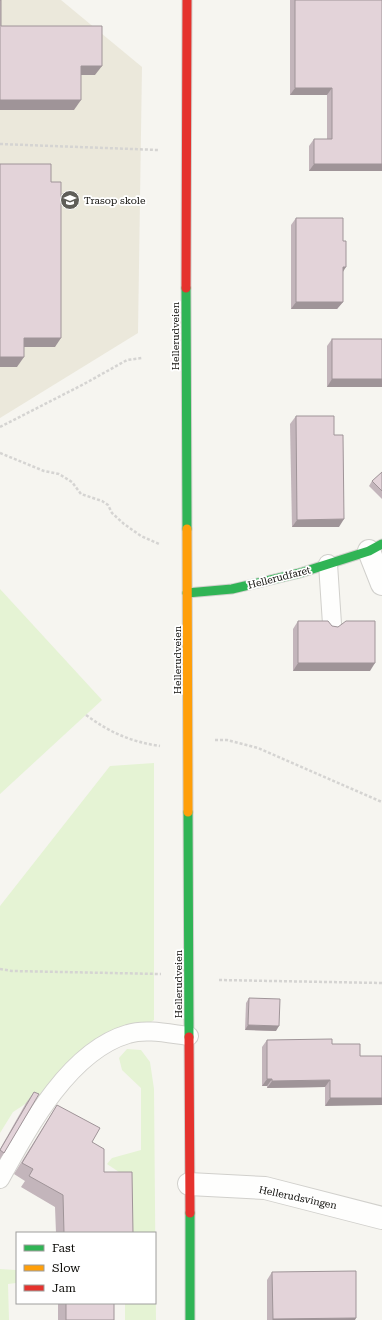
<svg xmlns="http://www.w3.org/2000/svg" width="382" height="1320" viewBox="0 0 382 1320" font-family="'Roboto Serif',serif">
	<rect width="100%" height="100%" fill="#f6f5f0"/>
	<!-- built -->
	<polygon fill="#ebe8db" points="0,0 61,0 142,67 138,333 0,418"/>
	<!-- green -->
	<g fill="#e5f3d4">
		<polygon points="0,589 102,700 0,794"/>
		<polygon points="154,763 154,1020 13,1112 0,1133 0,906 110,766"/>
		<polygon points="127,1049 141,1050 150,1062 154,1089 156,1320 125,1320 125,1303 155,1303 155,1233 125,1233 125,1176 107,1164 112,1158 141,1150 141,1088 122,1070 119,1058"/>
		<polygon points="0,1269 16,1270 16,1283 8,1284 9,1320 0,1320"/>
	</g>
	<g fill="none" stroke-linecap="round" stroke-linejoin="round">
		<defs>
			<g id="lane">
				<polyline points="328,564 332,624"/>
				<path d="M0,1179C28,1128 69,1051 128,1034C146,1028 171,1034 189,1036"/>
			</g>
			<g id="street">
				<polyline points="369,551 382,584"/>
				<polyline points="189,1184 265,1188 382,1218"/>
			</g>
			<g id="fast">
				<polyline points="186,288 187,529"/>
				<polyline points="187,593 232,589 300,573 369,551 382,544"/>
				<polyline points="188,812 189,1037"/>
				<polyline points="190,1213 190,1320"/>
			</g>
			<polyline id="slow" points="187,529 188,812"/>
			<g id="jam">
				<polyline points="186,288 187,0"/>
				<polyline points="189,1037 190,1213"/>
			</g>
		</defs>
		<!-- lane casing -->
		<use href="#lane" stroke="#d1d0cc" stroke-width="20"/>
		<!-- street casing -->
		<use href="#street" stroke="#d1d0cc" stroke-width="24"/>
		<!-- fast casing -->
		<use href="#fast" stroke="#d1d0cc" stroke-width="11"/>
		<!-- slow casing -->
		<use href="#slow" stroke="#d1d0cc" stroke-width="11"/>
		<!-- jam casing -->
		<use href="#jam" stroke="#d1d0cc" stroke-width="11"/>
		<!-- path -->
		<g stroke="#d5d4d2" stroke-width="2.5" stroke-dasharray="3 2" stroke-linecap="butt">
			<polyline points="0,144 158,150"/>
			<polyline points="0,427 84,384 127,360 142,358"/>
			<polyline points="0,453 44,471 59,474 72,482 81,494 102,501 108,505 112,513 124,524 141,536 159,544"/>
			<path d="M86,715C109,732 131,742 160,746"/>
			<polyline points="215,740 227,740 258,748 382,802"/>
			<polyline points="0,969 12,971 161,974"/>
			<polyline points="219,980 382,983"/>
		</g>
		<!-- lane -->
		<use href="#lane" stroke="#fefefd" stroke-width="18"/>
		<!-- street -->
		<use href="#street" stroke="#fefefd" stroke-width="22"/>
		<!-- fast -->
		<use href="#fast" stroke="#30b455" stroke-width="9"/>
		<!-- slow -->
		<use href="#slow" stroke="#ff9f0a" stroke-width="9"/>
		<!-- jam -->
		<use href="#jam" stroke="#e5322d" stroke-width="9"/>
	</g>
	<!-- wall -->
	<g fill="#c3b5bb">
		<polygon points="290,0 382,0 382,171 309,171 309,146 314,139 327,139 327,95 290,95"/>
		<polygon points="296,218 343,272 343,302 337,309 291,309 291,225"/>
		<polygon points="332,339 382,387 327,387 327,346"/>
		<polygon points="296,416 334,435 339,527 292,527 290,424"/>
		<polygon points="382,472 382,499 369,486 372,481"/>
		<polygon points="298,621 370,671 293,671 293,629"/>
		<polygon points="249,998 276,1031 245,1030 246,1003"/>
		<polygon points="267,1040 332,1044 360,1056 382,1056 325,1106 325,1087 267,1088 267,1086 262,1086 262,1047"/>
		<polygon points="34,1092 4,1153 0,1159 0,1149 26,1103"/>
		<polygon points="57,1105 92,1142 104,1172 133,1233 56,1233 55,1207 21,1187 25,1181 14,1174 50,1116"/>
		<polygon points="272,1272 355,1320 267,1320 267,1280"/>
		<rect x="58" y="1303" width="56" height="17"/>
	</g>
	<!-- shaded-wall -->
	<g fill="#9f9498">
		<polygon points="81,66 102,66 95,75 74,75"/>
		<polygon points="295,88 332,88 327,95 290,95"/>
		<polygon points="0,100 81,100 74,110 0,110"/>
		<polygon points="314,164 382,164 382,171 309,171"/>
		<polygon points="343,267 346,267 341,275"/>
		<polygon points="296,302 343,302 337,309 291,309"/>
		<polygon points="24,338 61,338 55,347 17,347"/>
		<polygon points="0,357 24,357 17,367 0,367"/>
		<polygon points="332,379 382,379 382,387 327,387"/>
		<polygon points="344,519 339,527 292,527 297,520"/>
		<polygon points="298,663 375,663 370,671 293,671"/>
		<polygon points="248,1025 279,1026 276,1031 245,1030"/>
		<polygon points="267,1079 272,1079 267,1086 262,1086"/>
		<polygon points="330,1080 325,1087 267,1088 272,1081"/>
		<polygon points="330,1098 382,1098 382,1105 325,1106"/>
		<polygon points="356,1318 355,1320 272,1320 273,1319"/>
	</g>
	<!-- building -->
	<g fill="#e3d3d9" stroke="#9f9498">
		<polygon points="0,0 1,0 1,26 102,26 102,66 81,66 81,100 0,100"/>
		<polygon points="295,0 382,0 382,164 314,164 314,139 332,139 332,88 295,88"/>
		<polygon points="0,164 51,164 51,182 61,182 61,338 24,338 24,357 0,357"/>
		<polygon points="296,218 343,218 343,241 346,241 346,267 343,267 343,302 296,302"/>
		<rect x="332" y="339" width="50" height="40"/>
		<polygon points="296,416 334,416 334,435 343,435 344,519 297,520"/>
		<polygon points="382,472 382,491 372,481"/>
		<polygon points="298,621 328,621 332,626 338,627 346,621 375,621 375,663 298,663"/>
		<polygon points="249,998 280,999 279,1026 248,1025"/>
		<polygon points="332,1039 332,1044 360,1044 360,1056 382,1056 382,1098 330,1098 330,1080 272,1081 272,1079 267,1079 267,1040"/>
		<polygon points="34,1092 39,1094 4,1153 0,1150"/>
		<polygon points="57,1105 100,1128 92,1142 104,1149 104,1172 132,1172 133,1233 64,1233 63,1195 29,1176 33,1169 22,1163"/>
		<polygon points="356,1271 356,1318 273,1319 272,1272"/>
		<rect x="66" y="1303" width="48" height="17"/>
	</g>
	<!-- icons -->
	<defs>
		<symbol id="school-disc" viewBox="-11 -11 22 22"><circle r="9.5" fill="#5f5e59" stroke="#fff"/><path d="M0-5L7-2L0 1L-7-2ZM-4 1L0 2.5L4 1V4Q0 6-4 4Z" fill="#fff"/></symbol>
	</defs>
	<g fill-rule="evenodd">
		<use href="#school-disc" x="59" y="189" width="22" height="22"/>
	</g>
	<g text-anchor="middle" stroke-width="3.5" stroke-linejoin="round" paint-order="stroke">
		<!-- poi labels -->
		<g font-size="10" fill="#0d0c08" stroke="#fff" text-anchor="start">
			<text x="84" y="204">Trasop skole</text>
		</g>
		<!-- street labels -->
		<g font-size="10" fill="#0d0c08" stroke="#fff">
			<text transform="translate(175 336) rotate(-90)" y="4">Hellerudveien</text>
			<text transform="translate(279 577) rotate(-14)" y="4">Hellerudfaret</text>
			<text transform="translate(177 660) rotate(-90)" y="4">Hellerudveien</text>
			<text transform="translate(178 984) rotate(-90)" y="4">Hellerudveien</text>
			<text transform="translate(298 1197) rotate(12)" y="4">Hellerudsvingen</text>
		</g>
	</g>
	<!-- legend -->
	<rect x="16" y="1232" width="140" height="72" fill="#ffffff" stroke="#9e9e9c"/>
	<rect x="24" y="1245" width="20" height="6" fill="#30b455" stroke="#9e9e9c"/>
	<text x="52" y="1252" font-size="12" fill="#0d0c08">Fast</text>
	<rect x="24" y="1265" width="20" height="6" fill="#ff9f0a" stroke="#9e9e9c"/>
	<text x="52" y="1272" font-size="12" fill="#0d0c08">Slow</text>
	<rect x="24" y="1285" width="20" height="6" fill="#e5322d" stroke="#9e9e9c"/>
	<text x="52" y="1292" font-size="12" fill="#0d0c08">Jam</text>
</svg>
